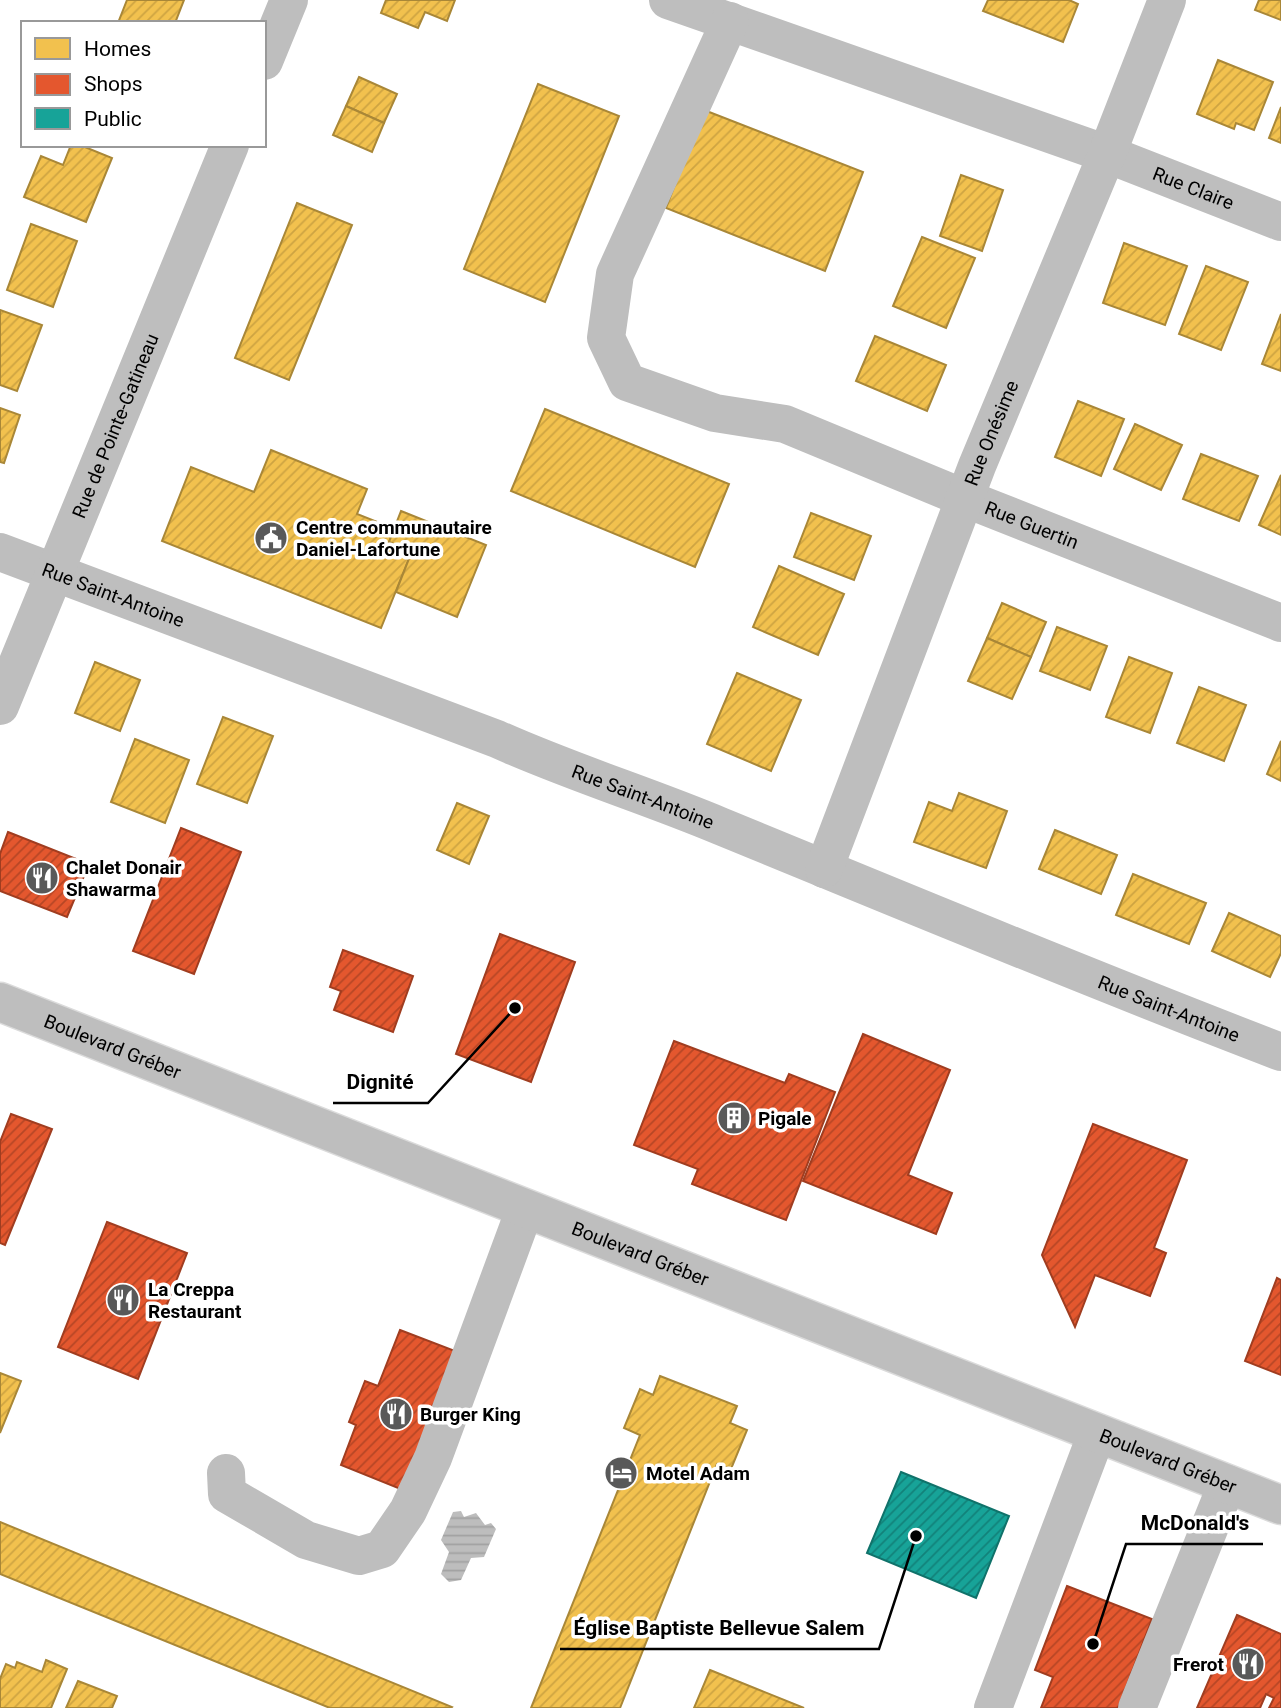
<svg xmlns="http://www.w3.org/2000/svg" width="1281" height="1708" viewBox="0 0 1281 1708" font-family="Roboto,sans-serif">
	<defs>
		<pattern id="water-rules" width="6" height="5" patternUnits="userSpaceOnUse" patternTransform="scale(1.75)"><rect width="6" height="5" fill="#bdbdbd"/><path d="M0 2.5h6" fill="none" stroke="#a1a1a1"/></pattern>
		<pattern id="homes-hatch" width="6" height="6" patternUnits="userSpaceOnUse" patternTransform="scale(1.75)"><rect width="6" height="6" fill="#f2c14e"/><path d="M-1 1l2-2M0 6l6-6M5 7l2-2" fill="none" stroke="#cea442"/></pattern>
		<pattern id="shops-hatch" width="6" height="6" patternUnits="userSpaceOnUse" patternTransform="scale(1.75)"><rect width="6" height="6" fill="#e4572e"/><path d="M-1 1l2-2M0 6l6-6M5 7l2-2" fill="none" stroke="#b64625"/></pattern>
		<pattern id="public-hatch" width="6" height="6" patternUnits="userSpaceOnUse" patternTransform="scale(1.75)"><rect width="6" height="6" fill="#17a398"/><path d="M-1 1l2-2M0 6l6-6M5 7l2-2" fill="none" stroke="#12827a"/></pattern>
	</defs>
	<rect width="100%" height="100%" fill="#fff"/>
	<!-- water -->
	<polygon fill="url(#water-rules)" points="461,1511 464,1517 476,1513 485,1525 491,1523 496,1529 484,1557 471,1558 461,1580 449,1582 441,1574 449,1552 441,1540 453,1512"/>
	<!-- homes -->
	<g fill="url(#homes-hatch)" stroke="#a98737" stroke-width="2">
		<polygon points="127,0 184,0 175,23 118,23"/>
		<polygon points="386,0 455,0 447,21 425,12 418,28 381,13"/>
		<polygon points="988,0 1069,0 1078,4 1063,42 983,11"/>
		<polygon points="1259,0 1281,0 1281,20 1255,10"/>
		<polygon points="1218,60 1273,82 1254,130 1236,123 1234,129 1197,114"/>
		<polygon points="359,77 397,94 384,123 346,106"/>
		<polygon points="538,84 619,116 545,302 464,269"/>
		<polygon points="346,106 384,123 372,152 333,135"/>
		<polygon points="1281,107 1281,143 1269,138"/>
		<polygon points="704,110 863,172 825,271 666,208"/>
		<polygon points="71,145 80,145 112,158 86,222 24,197 41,156 63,165"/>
		<polygon points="961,175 1003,190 982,251 940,236"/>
		<polygon points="297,203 352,225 289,380 235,358"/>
		<polygon points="31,224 77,241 53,307 7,290"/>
		<polygon points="922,237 975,258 946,328 893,306"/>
		<polygon points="1124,243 1187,266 1165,325 1103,303"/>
		<polygon points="1206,266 1248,282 1221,350 1179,334"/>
		<polygon points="0,310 42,325 17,391 0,385"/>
		<polygon points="1281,314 1281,371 1262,364"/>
		<polygon points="875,336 946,365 927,411 856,381"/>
		<polygon points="1078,401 1124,419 1101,476 1055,457"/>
		<polygon points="0,408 20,415 4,463 0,462"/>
		<polygon points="545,409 729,484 695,567 511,491"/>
		<polygon points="1135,424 1182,445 1161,490 1114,469"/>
		<polygon points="271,450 367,489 357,514 395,529 389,542 412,551 381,628 162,541 191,467 254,492"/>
		<polygon points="1201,454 1258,476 1239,521 1183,499"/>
		<polygon points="1281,475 1281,535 1259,525"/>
		<polygon points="401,511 486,545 457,617 396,592 412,551 389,542"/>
		<polygon points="811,513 871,536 854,580 794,557"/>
		<polygon points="779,566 844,594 818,655 753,627"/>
		<polygon points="1002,603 1046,622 1031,657 987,638"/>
		<polygon points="1057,627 1107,646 1090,690 1040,671"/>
		<polygon points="987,638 1031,657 1012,699 968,681"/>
		<polygon points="1129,657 1172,673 1150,733 1106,717"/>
		<polygon points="95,662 140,680 120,731 75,713"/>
		<polygon points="737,673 801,700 771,771 707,744"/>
		<polygon points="1199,687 1246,705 1224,761 1177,743"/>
		<polygon points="223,717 273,736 247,803 197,784"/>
		<polygon points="135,739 189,760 165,823 111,802"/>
		<polygon points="1281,741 1281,781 1267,774"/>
		<polygon points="959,793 1007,811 986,868 914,842 929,802 952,811"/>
		<polygon points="457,803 489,816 469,864 437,850"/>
		<polygon points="1055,830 1117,855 1101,894 1039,869"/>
		<polygon points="1133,874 1206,903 1189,944 1116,915"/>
		<polygon points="1229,913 1281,936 1281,953 1270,977 1212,951"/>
		<polygon points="0,1373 21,1381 0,1433"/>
		<polygon points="660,1376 737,1406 730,1423 747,1430 731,1469 717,1464 620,1708 531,1708 640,1435 624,1428 640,1389 653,1395"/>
		<polygon points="0,1522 452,1707 451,1708 330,1708 0,1574"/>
		<polygon points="46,1660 67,1669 51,1708 0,1708 0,1679 6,1664 15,1668 17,1662 42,1672"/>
		<polygon points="710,1670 804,1708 694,1708"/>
		<polygon points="78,1681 117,1696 112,1708 66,1708"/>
	</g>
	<!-- shops -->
	<g fill="url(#shops-hatch)" stroke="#a03d20" stroke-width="2">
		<polygon points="181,828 241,852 194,974 133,951"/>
		<polygon points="8,832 89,864 67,917 0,891 0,854"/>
		<polygon points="500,934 575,962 531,1082 456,1054"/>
		<polygon points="343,950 413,976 393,1032 334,1010 341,991 330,987"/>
		<polygon points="863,1034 950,1070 908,1175 952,1193 936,1234 803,1181"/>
		<polygon points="674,1041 785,1083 789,1074 835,1092 786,1220 692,1184 698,1169 634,1145"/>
		<polygon points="11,1114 52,1129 5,1245 0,1243 0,1142"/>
		<polygon points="1093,1124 1187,1160 1154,1248 1166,1253 1150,1296 1095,1275 1075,1327 1042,1255"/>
		<polygon points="107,1222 187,1253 138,1379 58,1347"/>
		<polygon points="1277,1278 1281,1280 1281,1375 1245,1361"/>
		<polygon points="400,1330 455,1351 403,1490 341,1465 356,1425 349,1422 365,1381 378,1386"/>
		<polygon points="1067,1586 1152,1619 1118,1708 1041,1708 1053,1677 1035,1670"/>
		<polygon points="1237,1615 1281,1634 1281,1708 1269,1708 1274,1698 1266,1694 1260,1708 1197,1708"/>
	</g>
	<!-- public -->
	<polygon fill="url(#public-hatch)" stroke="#10726a" stroke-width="2" points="901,1472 1009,1516 976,1598 867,1553"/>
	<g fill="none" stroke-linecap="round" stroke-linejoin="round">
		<defs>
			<g id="major">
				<path id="s6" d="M0,1002L1281,1505"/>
			</g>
		</defs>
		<!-- major casing -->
		<use href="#major" stroke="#dbdbdb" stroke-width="41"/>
		<!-- minor -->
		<g stroke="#bebebe" stroke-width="38">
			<path id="s1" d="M668,0L1107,154L1281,222"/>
			<path id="s2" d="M730,21L615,274L606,338L627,382L715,413L785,424L964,498L1281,623"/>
			<polyline points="264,61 289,0"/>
			<path id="s3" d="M0,552L497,739C570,772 646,795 720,826C906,902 1092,980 1281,1052"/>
			<path id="s4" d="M0,706L230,145"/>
			<path id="s5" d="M824,869L977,466L1107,154L1167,0"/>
			<polyline points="226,1473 227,1494 306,1540 359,1556 382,1549 408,1511 433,1458 525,1209"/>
			<polyline points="993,1708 1097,1433"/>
			<polyline points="1137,1708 1227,1484"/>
		</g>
		<!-- major -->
		<use href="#major" stroke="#bebebe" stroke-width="38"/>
	</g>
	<!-- icons -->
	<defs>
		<symbol id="civic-disc" viewBox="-11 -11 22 22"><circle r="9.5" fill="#595959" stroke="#fff"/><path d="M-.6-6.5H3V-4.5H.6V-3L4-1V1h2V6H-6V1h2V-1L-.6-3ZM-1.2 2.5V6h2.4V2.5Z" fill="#fff"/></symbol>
		<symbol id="restaurant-disc" viewBox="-11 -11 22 22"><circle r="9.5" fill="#595959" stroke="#fff"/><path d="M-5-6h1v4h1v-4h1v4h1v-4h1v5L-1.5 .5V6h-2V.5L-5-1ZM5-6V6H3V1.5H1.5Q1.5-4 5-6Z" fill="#fff"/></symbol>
		<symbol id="building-disc" viewBox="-11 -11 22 22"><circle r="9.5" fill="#595959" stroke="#fff"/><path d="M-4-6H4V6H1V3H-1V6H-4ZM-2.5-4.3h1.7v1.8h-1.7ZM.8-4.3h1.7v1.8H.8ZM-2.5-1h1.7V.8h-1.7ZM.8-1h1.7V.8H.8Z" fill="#fff"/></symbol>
		<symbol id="hotel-disc" viewBox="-11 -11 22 22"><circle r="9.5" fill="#595959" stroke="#fff"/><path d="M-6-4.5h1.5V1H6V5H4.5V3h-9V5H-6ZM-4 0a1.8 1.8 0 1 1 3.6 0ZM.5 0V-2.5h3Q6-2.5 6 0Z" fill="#fff"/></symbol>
	</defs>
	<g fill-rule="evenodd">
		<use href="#civic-disc" x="252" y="519" width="38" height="38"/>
		<use href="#restaurant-disc" x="23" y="859" width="38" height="38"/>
		<use href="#building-disc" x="715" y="1099" width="38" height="38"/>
		<use href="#restaurant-disc" x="104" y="1281" width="38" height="38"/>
		<use href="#restaurant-disc" x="377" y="1395" width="38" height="38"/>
		<use href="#hotel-disc" x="602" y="1454" width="38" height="38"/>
		<use href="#restaurant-disc" x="1229" y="1645" width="38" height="38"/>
	</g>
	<g text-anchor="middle" stroke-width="7" stroke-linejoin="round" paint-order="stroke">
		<!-- street labels -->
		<g font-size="19" fill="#000" stroke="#fff">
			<text dy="7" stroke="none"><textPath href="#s1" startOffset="558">Rue Claire</textPath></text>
			<text dy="7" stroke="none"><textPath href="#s4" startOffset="303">Rue de Pointe-Gatineau</textPath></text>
			<text dy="7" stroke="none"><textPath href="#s5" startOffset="467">Rue Onésime</textPath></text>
			<text dy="7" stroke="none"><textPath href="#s2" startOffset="822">Rue Guertin</textPath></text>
			<text dy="7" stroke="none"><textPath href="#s3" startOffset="121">Rue Saint-Antoine</textPath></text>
			<text dy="7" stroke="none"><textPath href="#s3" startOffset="688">Rue Saint-Antoine</textPath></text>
			<text dy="7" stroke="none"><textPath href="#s3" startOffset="1255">Rue Saint-Antoine</textPath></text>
			<text dy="7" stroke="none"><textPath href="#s6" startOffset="121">Boulevard Gréber</textPath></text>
			<text dy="7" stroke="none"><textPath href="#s6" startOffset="688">Boulevard Gréber</textPath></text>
			<text dy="7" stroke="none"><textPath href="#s6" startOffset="1255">Boulevard Gréber</textPath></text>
		</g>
		<!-- poi labels -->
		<g font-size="19" font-weight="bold" fill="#000" stroke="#fff" text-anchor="start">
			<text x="296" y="534">Centre communautaire<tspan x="296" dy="22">Daniel-Lafortune</tspan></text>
			<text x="66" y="874">Chalet Donair<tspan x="66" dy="22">Shawarma</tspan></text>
			<text x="758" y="1125">Pigale</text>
			<text x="148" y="1296">La Creppa<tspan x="148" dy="22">Restaurant</tspan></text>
			<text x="420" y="1421">Burger King</text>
			<text x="646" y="1480">Motel Adam</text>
			<text x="1224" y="1671" text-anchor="end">Frerot</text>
		</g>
	</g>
	<!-- callouts -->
	<path fill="none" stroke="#000" stroke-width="2.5" d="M515 1008L428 1103H333M1093 1644L1126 1544H1263M916 1536L879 1649H560"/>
	<g fill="#000" stroke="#fff" stroke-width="2.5">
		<circle cx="515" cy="1008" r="7"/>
		<circle cx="1093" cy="1644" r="7"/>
		<circle cx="916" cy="1536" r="7"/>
	</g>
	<g font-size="21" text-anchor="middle" font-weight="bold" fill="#000" stroke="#fff" stroke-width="7" stroke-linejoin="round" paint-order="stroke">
		<text x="380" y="1089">Dignité</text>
		<text x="1195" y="1530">McDonald's</text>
		<text x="719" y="1635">Église Baptiste Bellevue Salem</text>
	</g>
	<!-- legend -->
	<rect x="21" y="21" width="245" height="126" fill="#ffffff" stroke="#999999" stroke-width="2"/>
	<rect x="35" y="38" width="35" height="21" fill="#f2c14e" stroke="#999999" stroke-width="2"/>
	<text x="84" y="56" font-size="21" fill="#000000">Homes</text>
	<rect x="35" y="74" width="35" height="21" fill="#e4572e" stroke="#999999" stroke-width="2"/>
	<text x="84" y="91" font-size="21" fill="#000000">Shops</text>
	<rect x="35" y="108" width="35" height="21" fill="#17a398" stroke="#999999" stroke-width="2"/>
	<text x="84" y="126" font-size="21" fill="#000000">Public</text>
</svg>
